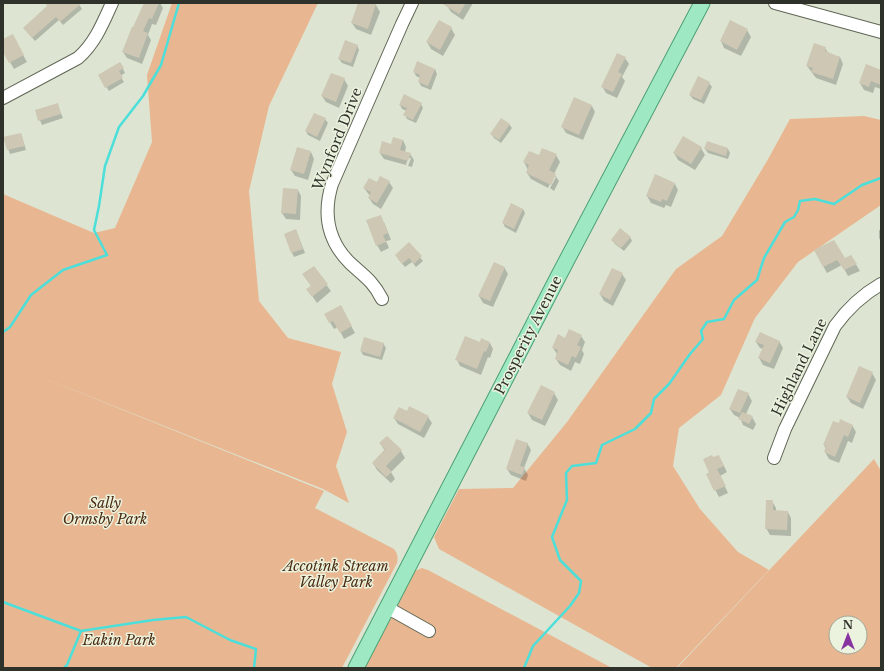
<svg xmlns="http://www.w3.org/2000/svg" width="884" height="671" viewBox="0 0 884 671" font-family="'Libre Baskerville',serif">
	<rect width="100%" height="100%" fill="#dde5d2"/>
	<!-- green -->
	<g fill="#e8b791" fill-rule="evenodd">
		<path d="M172,3H318L269,106L249,191L259,301L288,338L341,352L332,384L347,432L336,466L349,503L323,489L31,373L324,491L315,508L394,549C398,554 398,558 397,563L342,668H3V194L94,233L115,228L152,142L147,75Z"/>
		<polygon points="864,116 881,120 881,205 798,262 755,318 721,395 679,428 673,466 700,509 738,552 769,570 676,668 652,668 439,549 434,537 459,489 513,488 567,422 676,269 722,236 767,161 790,119"/>
		<path d="M874,459L881,471V668H677ZM836,623H860V647H836Z"/>
		<polygon points="422,568 428,570 612,668 364,668 413,572 417,570"/>
	</g>
	<!-- shadow -->
	<g fill="#0003">
		<polygon points="48,3 78,3 82,9 63,25 59,20 35,41 24,28 48,7"/>
		<polygon points="145,3 160,3 163,8 156,25 152,24 148,35 151,40 142,64 127,58 123,52"/>
		<polygon points="359,3 370,3 376,5 380,12 371,35 356,29 352,23"/>
		<polygon points="449,3 473,3 463,20 451,12 447,6"/>
		<polygon points="451,28 455,35 443,56 431,49 427,42"/>
		<polygon points="747,30 751,37 741,56 724,48 721,41"/>
		<polygon points="12,35 27,62 14,69 3,50 3,40"/>
		<polygon points="357,45 359,50 353,67 342,63 339,59"/>
		<polygon points="825,48 829,54 840,57 843,64 836,85 816,78 807,66"/>
		<polygon points="625,58 629,64 622,77 625,81 617,98 606,93 602,86"/>
		<polygon points="120,63 125,73 120,76 124,82 109,91 99,75"/>
		<polygon points="435,69 437,74 431,90 421,86 419,82 420,78 416,76 414,72"/>
		<polygon points="881,71 881,89 875,87 873,93 864,90 860,83"/>
		<polygon points="344,79 348,86 339,108 326,102 322,96"/>
		<polygon points="709,83 712,87 704,104 693,99 690,95"/>
		<polygon points="57,104 63,118 42,125 36,111"/>
		<polygon points="421,104 423,108 416,123 407,119 405,115 407,111 402,109 400,105"/>
		<polygon points="592,106 595,112 583,140 566,133 562,126"/>
		<polygon points="325,119 328,123 320,141 308,135 306,131"/>
		<polygon points="509,124 512,128 501,143 494,138 491,134"/>
		<polygon points="21,134 26,150 10,154 4,138"/>
		<polygon points="403,140 406,147 405,152 410,154 414,160 412,167 408,166 411,158 408,158 406,165 384,159 380,153 392,145"/>
		<polygon points="701,148 705,155 695,170 678,160 674,153"/>
		<polygon points="705,149 728,149 730,153 728,159 708,153"/>
		<polygon points="311,152 314,159 308,180 295,176 291,170"/>
		<polygon points="556,155 560,162 554,174 559,181 554,191 550,188 556,177 553,177 548,188 531,179 527,173 528,170 524,162 539,157"/>
		<polygon points="389,182 393,188 381,209 373,204 369,198 370,196 364,188 377,183"/>
		<polygon points="675,184 678,190 671,207 666,205 664,208 651,203 647,196"/>
		<polygon points="298,190 301,196 300,220 286,219 282,213"/>
		<polygon points="523,209 525,213 516,233 505,227 503,223"/>
		<polygon points="384,222 391,240 386,241 389,248 381,252 377,245"/>
		<polygon points="296,230 305,253 294,257 292,253"/>
		<polygon points="879,230 881,230 881,242 879,238"/>
		<polygon points="630,237 632,241 624,251 615,244 612,240"/>
		<polygon points="409,244 423,261 416,267 412,262 405,267 398,259"/>
		<polygon points="815,251 845,260 851,256 860,271 848,276 842,265 827,273"/>
		<polygon points="313,267 331,291 317,303 308,290 311,286 304,275"/>
		<polygon points="504,267 508,274 493,307 483,303 479,296"/>
		<polygon points="622,274 626,280 613,306 604,301 600,294"/>
		<polygon points="344,313 355,333 344,339 338,327 334,329 325,314"/>
		<polygon points="581,336 585,342 582,350 584,354 580,364 575,362 571,371 560,365 556,359 557,354 553,348 566,339"/>
		<polygon points="779,341 783,348 774,369 763,365 759,358 763,349 760,348 756,342"/>
		<polygon points="383,343 386,348 382,360 363,355 361,351"/>
		<polygon points="490,343 493,349 490,358 488,357 481,375 460,366 457,360 480,344"/>
		<polygon points="872,373 876,380 863,409 851,403 847,397"/>
		<polygon points="554,393 558,400 545,426 532,420 528,413"/>
		<polygon points="748,394 752,401 746,414 752,417 756,424 753,430 743,425 740,418 734,415 730,409"/>
		<polygon points="407,412 428,417 432,423 424,438 398,424 394,418"/>
		<polygon points="852,425 856,432 852,443 848,441 839,463 829,459 825,452 826,449 824,445"/>
		<polygon points="387,437 401,451 405,458 391,472 395,479 391,483 377,470 373,463 385,451 380,443"/>
		<polygon points="527,443 531,450 524,468 528,475 526,481 511,475 507,469"/>
		<polygon points="722,462 727,472 720,476 728,493 719,497 707,474"/>
		<polygon points="772,501 776,508 776,511 788,512 791,518 791,536 770,535 766,528"/>
	</g>
	<g fill="none" stroke-linecap="round" stroke-linejoin="round">
		<!-- stream -->
		<g stroke="#4cdfda" stroke-width="2.5">
			<polyline points="3,332 10,327 31,295 63,270 107,255 94,230 99,206 105,166 119,127 143,96 161,65 179,3"/>
			<polyline points="3,602 81,631"/>
			<polyline points="64,668 67,665 81,631 153,620 186,617 230,640 256,649 254,668"/>
			<polyline points="524,668 533,646 570,606 579,593 581,581 560,560 552,537 567,500 566,473 572,466 596,463 602,445 635,429 651,413 654,399 669,384 690,354 703,339 701,331 707,322 724,319 734,300 757,280 764,258 785,222 794,217 798,210 800,201 815,199 834,204 862,185 881,178"/>
		</g>
	</g>
	<!-- building -->
	<g fill="#cdc7b4">
		<polygon points="45,3 82,3 60,22 56,17 32,38 23,28 47,6"/>
		<polygon points="144,3 159,3 152,19 149,18 143,31 148,33 139,58 122,52 132,27 133,27"/>
		<polygon points="358,3 373,3 376,4 368,29 351,23"/>
		<polygon points="441,3 466,3 459,14"/>
		<polygon points="439,20 452,27 440,50 426,42"/>
		<polygon points="730,20 748,29 737,50 720,41"/>
		<polygon points="13,34 24,55 9,63 3,52 3,39"/>
		<polygon points="345,40 358,45 351,63 338,59"/>
		<polygon points="814,43 826,47 825,51 840,57 833,79 811,72 813,68 806,66"/>
		<polygon points="617,53 626,57 618,72 622,74 613,92 601,87"/>
		<polygon points="417,61 435,69 428,86 418,82 420,75 413,72"/>
		<polygon points="120,62 124,68 119,71 123,78 105,88 98,75"/>
		<polygon points="866,64 881,70 881,85 871,81 869,87 859,83"/>
		<polygon points="331,73 345,78 336,102 321,96"/>
		<polygon points="698,76 710,82 701,100 689,95"/>
		<polygon points="404,94 422,103 413,120 403,115 407,108 399,105"/>
		<polygon points="574,97 592,105 579,135 561,127"/>
		<polygon points="58,103 61,114 38,121 35,110"/>
		<polygon points="314,113 326,118 317,137 305,131"/>
		<polygon points="501,118 510,124 499,140 490,134"/>
		<polygon points="21,133 25,146 7,150 3,137"/>
		<polygon points="683,136 702,147 691,164 673,153"/>
		<polygon points="393,137 403,140 400,150 411,153 408,161 379,153 382,141 391,144"/>
		<polygon points="707,141 728,148 726,156 704,149"/>
		<polygon points="297,147 311,151 304,174 290,170"/>
		<polygon points="542,148 557,154 549,170 556,174 551,185 526,173 529,165 523,162 529,151 539,155"/>
		<polygon points="655,174 675,183 667,201 662,199 661,202 646,196"/>
		<polygon points="380,176 390,181 377,203 368,198 371,192 363,188 369,178 377,182"/>
		<polygon points="283,188 298,189 296,214 281,213"/>
		<polygon points="511,203 523,209 514,229 502,223"/>
		<polygon points="381,215 388,233 383,235 386,242 376,246 366,220"/>
		<polygon points="620,228 631,237 621,248 611,240"/>
		<polygon points="296,229 303,249 291,253 284,234"/>
		<polygon points="834,240 845,258 851,255 857,264 844,270 837,260 823,267 814,250"/>
		<polygon points="409,242 422,256 414,264 409,258 402,264 395,255"/>
		<polygon points="494,262 505,267 490,301 478,296"/>
		<polygon points="314,266 328,284 312,297 306,289 311,286 302,274"/>
		<polygon points="612,268 623,273 610,300 599,294"/>
		<polygon points="341,305 352,326 340,333 333,321 329,323 324,314"/>
		<polygon points="569,329 582,335 577,345 581,347 576,358 572,356 568,365 555,359 558,350 552,348 558,334 565,338"/>
		<polygon points="760,332 780,341 770,363 758,358 764,345 755,342"/>
		<polygon points="465,336 480,342 481,338 490,342 486,352 484,351 477,369 455,360"/>
		<polygon points="364,337 384,343 380,357 360,351"/>
		<polygon points="859,366 873,372 860,403 846,397"/>
		<polygon points="541,385 555,392 542,420 527,413"/>
		<polygon points="738,389 749,393 740,413 729,409"/>
		<polygon points="409,406 429,416 420,432 393,418 399,407 407,411"/>
		<polygon points="742,412 753,416 749,424 738,419"/>
		<polygon points="840,419 853,425 848,437 844,435 835,457 824,452 826,446 823,445 833,421 839,423"/>
		<polygon points="387,436 402,450 386,466 392,472 386,477 372,463 385,449 379,443"/>
		<polygon points="516,439 528,443 520,466 525,467 522,475 506,469"/>
		<polygon points="712,455 713,457 719,455 724,466 717,469 726,486 714,491 706,474 709,473 703,459"/>
		<polygon points="766,500 773,500 773,510 788,511 787,530 765,529"/>
	</g>
	<g fill="none" stroke-linecap="round" stroke-linejoin="round">
		<defs>
			<g id="minor">
				<polyline points="775,3 881,32"/>
				<path d="M3,98L78,58C95,43 103,23 112,3"/>
				<path d="M382,299C373,281 364,276 350,263C327,240 323,213 332,184L402,24L412,3"/>
				<path d="M774,458L785,429L835,326C848,308 862,295 881,284"/>
				<polyline points="388,608 429,631"/>
			</g>
			<polyline id="major" points="356,668 559,275 702,3"/>
		</defs>
		<!-- minor casing -->
		<use href="#minor" stroke="#5f6655" stroke-width="14"/>
		<!-- major casing -->
		<use href="#major" stroke="#4d9f74" stroke-width="17"/>
		<!-- minor -->
		<use href="#minor" stroke="#fff" stroke-width="12"/>
		<!-- major -->
		<use href="#major" stroke="#9ee9c3" stroke-width="15"/>
	</g>
	<g text-anchor="middle" stroke-width="3" stroke-linejoin="round" paint-order="stroke">
		<!-- street labels -->
		<g font-size="14" fill="#2f322b" stroke="#ebf3df">
			<text transform="translate(337 139) rotate(-68)" y="5">Wynford Drive</text>
			<text transform="translate(528 335) rotate(-63)" y="5">Prosperity Avenue</text>
			<text transform="translate(799 367) rotate(-64)" y="5">Highland Lane</text>
		</g>
		<!-- park labels -->
		<g font-size="14" font-style="italic" fill="#4c2c12" stroke="#ebf3df">
			<text x="105" y="508">Sally<tspan x="105" dy="16">Ormsby Park</tspan></text>
			<text x="336" y="571">Accotink Stream<tspan x="336" dy="16">Valley Park</tspan></text>
			<text x="119" y="645">Eakin Park</text>
		</g>
	</g>
	<!-- border -->
	<rect width="884" height="671" fill="none" stroke="#2f322b" stroke-width="8"/>
	<!-- north arrow -->
	<g transform="translate(848 635)"><circle r="19" fill="#ebf3df" stroke="#a0a697"/>
	<path d="M0-3L7 15L0 10L-7 15Z" fill="#8833a0"/>
	<text y="-6" font-size="11" font-weight="bold" text-anchor="middle" fill="#2f322b">N</text>
	</g>
</svg>
